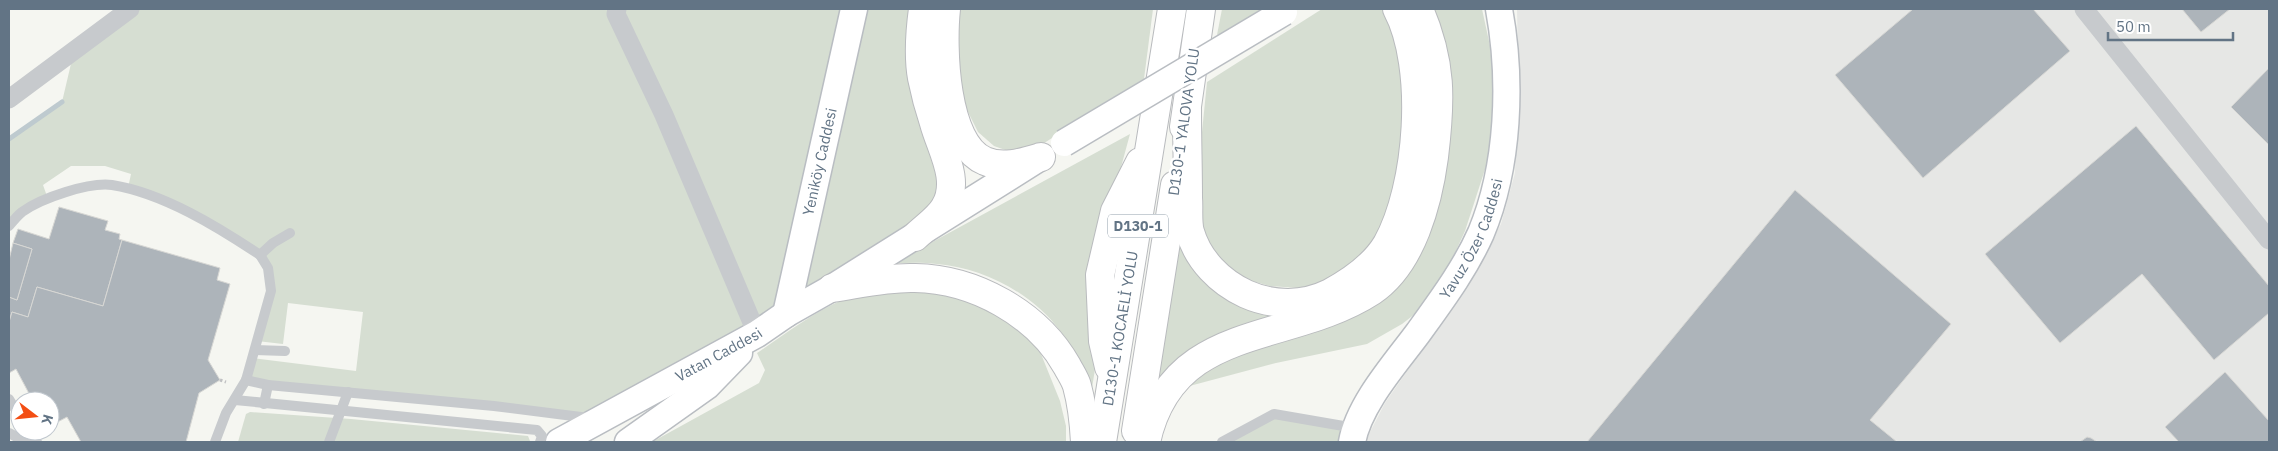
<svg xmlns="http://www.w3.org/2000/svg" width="2278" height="451" viewBox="0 0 2278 451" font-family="'IBM Plex Sans',sans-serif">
	<rect width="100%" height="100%" fill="#f5f6f1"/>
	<!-- built -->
	<polygon fill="#e6e7e5" points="1517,9 2269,9 2269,442 1367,442 1369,434 1385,403 1468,283 1501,224 1515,173 1518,62"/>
	<!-- green -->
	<g fill="#d6ded2">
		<polygon points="130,9 923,9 945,208 600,420 246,380 253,358 356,371 363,312 288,303 283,344 257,341 271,291 260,255 183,210 128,188 131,174 105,166 71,166 43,185 48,199 9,226 9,139 62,102 74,51"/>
		<polygon points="957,9 1153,9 1144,79 1038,147 1011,152 994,146 978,132 967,110 958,82"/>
		<polygon points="1222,9 1263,9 1223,33 1217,35"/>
		<polygon points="1322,9 1384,9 1405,66 1403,158 1385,224 1362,259 1322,283 1298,288 1270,286 1248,280 1231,269 1214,255 1203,235 1197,182 1207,82"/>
		<polygon points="1433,9 1482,9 1490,46 1494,84 1493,124 1489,157 1465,231 1447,270 1424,307 1402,324 1367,344 1276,363 1182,388 1196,373 1411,269 1428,240 1439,201 1451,118 1452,81 1446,44"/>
		<path d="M1130,134L1111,204L1098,351L1091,394C1082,373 1075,351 1061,332C1032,293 984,268 937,264C923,262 908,263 894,263Z"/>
		<polygon points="1181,239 1294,310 1154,386"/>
		<path d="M910,285L1004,311L1039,349L1060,401L1066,426V442H652L759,383L765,370L757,353C784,335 812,313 842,300C863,292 887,289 910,285Z"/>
		<polygon points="250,412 351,419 528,436 530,441 238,442 246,414"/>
		<polygon points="1274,414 1355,428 1352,442 1222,442"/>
	</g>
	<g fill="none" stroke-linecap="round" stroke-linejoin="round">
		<!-- stream -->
		<polyline stroke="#becacf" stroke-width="5" points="9,139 62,102"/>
	</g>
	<!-- building -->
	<g fill="#adb4ba" stroke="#d7d7d4">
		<polygon points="1913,9 2033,9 2070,51 1923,178 1835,75"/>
		<polygon points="2182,9 2230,9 2201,32"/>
		<polygon points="2269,68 2269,145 2231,107"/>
		<polygon points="2136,126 2269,286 2269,313 2214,360 2142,274 2060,343 1985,254"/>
		<polygon points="1795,190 1951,324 1870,420 1897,442 1587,442"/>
		<polygon points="59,207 108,221 105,230 120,234 119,239 122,240 103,306 37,287 28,317 12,312 9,322 9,297 17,300 32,249 13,243 18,229 49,239"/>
		<polygon points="122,240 220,268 217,280 230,284 208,360 220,380 199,393 186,442 81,442 67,417 50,426 50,401 33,401 16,369 9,373 9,322 12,312 28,317 37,287 103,306"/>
		<polygon points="13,243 32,249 17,300 9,297 9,260"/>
		<polygon points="2225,372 2269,421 2269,442 2179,442 2165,427"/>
		<polygon points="2087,437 2091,438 2097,442 2080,442"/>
	</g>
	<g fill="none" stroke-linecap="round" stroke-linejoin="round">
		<defs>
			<g id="secondary">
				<path id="s1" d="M786,314L854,9"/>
				<path id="s2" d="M559,442L757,334L786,314L832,288L1036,160"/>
				<polyline points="628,442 707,386 739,353"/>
				<path id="s3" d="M1352,442C1359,404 1395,364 1418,333C1441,301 1465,269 1481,233C1509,166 1512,80 1499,9"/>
			</g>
			<g id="highway">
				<path d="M946,9C942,46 944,144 985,161C1003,169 1024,162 1041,157"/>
				<path d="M1187,110C1187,139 1188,169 1188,198C1189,208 1187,222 1190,232C1198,260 1220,282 1246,294C1273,306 1304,306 1330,293C1352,281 1374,266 1387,244C1419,187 1428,67 1397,9"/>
				<polyline points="1184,127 1201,9"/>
				<path d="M915,237C924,228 939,218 945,207C961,180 941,149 934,123C929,108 925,93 922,78C918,56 920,31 923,9"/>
				<path d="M832,288C859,284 888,277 915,278C974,279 1037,313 1067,366C1070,372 1075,379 1077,386C1082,404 1084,423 1085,442"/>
				<polyline points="1109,367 1103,341 1100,275 1115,211 1140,162"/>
				<polyline points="1136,431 1175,185"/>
				<path id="s4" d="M1102,442L1172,9"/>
				<path d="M1146,442C1172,321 1289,345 1372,291C1412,264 1428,202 1434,157C1441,99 1442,63 1419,9"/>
			</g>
		</defs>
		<!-- secondary casing -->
		<use href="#secondary" stroke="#b9bdc2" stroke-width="29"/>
		<!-- highway casing -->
		<use href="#highway" stroke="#b9bbbe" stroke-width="30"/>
		<!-- path -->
		<polyline stroke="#c0c1c3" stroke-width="3" stroke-dasharray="2.5 2.5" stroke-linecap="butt" points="220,380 226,382"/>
		<!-- lane -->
		<g stroke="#c7cacd" stroke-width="10">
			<path d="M9,226C13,221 17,216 22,212C41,198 89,182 112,185C163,193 218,227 260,255L268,268L271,291L246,380L226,413L215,442"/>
			<polyline points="260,255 273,243 290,233"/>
			<polyline points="255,350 285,351"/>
			<polyline points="246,380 268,385 494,406 589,418"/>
			<polyline points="9,399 20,417"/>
			<polyline points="235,400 537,430 542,436 540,442"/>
			<polyline points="264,404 268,385"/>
			<polyline points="29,431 37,442"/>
			<polyline points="9,433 26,442"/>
			<polyline points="329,442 348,392"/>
			<polyline points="1222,442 1274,414 1355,428"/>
		</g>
		<!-- street -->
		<g stroke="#c7cacd" stroke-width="19">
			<polyline points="617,9 616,14 664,115 757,334"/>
			<polyline points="2084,9 2269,240"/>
			<polyline points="9,99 130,9"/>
		</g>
		<!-- secondary -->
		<use href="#secondary" stroke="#fff" stroke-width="26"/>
		<!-- highway -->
		<use href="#highway" stroke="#fff" stroke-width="28"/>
		<defs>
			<polyline id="secondary-bridge" points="1064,143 1284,12"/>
		</defs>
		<!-- secondary-bridge casing -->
		<use href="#secondary-bridge" stroke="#b9bdc2" stroke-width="29" stroke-linecap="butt"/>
		<!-- secondary-bridge -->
		<use href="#secondary-bridge" stroke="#fff" stroke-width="26"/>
	</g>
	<g text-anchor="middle" stroke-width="5" stroke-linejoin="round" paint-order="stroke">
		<!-- shield labels -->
		<rect fill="#fff" stroke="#919eaa" stroke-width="1" x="1108" y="214.5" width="60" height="23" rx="4"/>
		<g font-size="14" font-weight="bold" fill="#627485">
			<text x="1138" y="231">D130-1</text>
		</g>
		<!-- street labels -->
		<g font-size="15" fill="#627485" stroke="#fff">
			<text transform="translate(1184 122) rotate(-82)" y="5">D130-1 YALOVA YOLU</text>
			<text dy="5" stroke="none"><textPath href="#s1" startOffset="156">Yeniköy Caddesi</textPath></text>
			<text dy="5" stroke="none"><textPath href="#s3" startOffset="238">Yavuz Özer Caddesi</textPath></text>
			<text dy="5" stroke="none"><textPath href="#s4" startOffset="115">D130-1 KOCAELİ YOLU</textPath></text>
			<text dy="5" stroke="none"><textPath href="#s2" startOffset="182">Vatan Caddesi</textPath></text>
		</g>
	</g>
	<!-- border -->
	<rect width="2278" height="451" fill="none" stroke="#627485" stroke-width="20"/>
	<!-- north arrow -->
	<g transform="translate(35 416) rotate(106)"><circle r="24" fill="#ffffff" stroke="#c0c7ce"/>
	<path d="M0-4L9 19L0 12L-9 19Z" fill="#f34e14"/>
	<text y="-8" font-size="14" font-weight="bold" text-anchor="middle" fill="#627485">K</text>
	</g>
	<!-- scale -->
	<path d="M2108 32v8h125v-8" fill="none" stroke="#627485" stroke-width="2.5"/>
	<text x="2116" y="32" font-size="15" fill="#627485" stroke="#ffffff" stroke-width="4" paint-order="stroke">50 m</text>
</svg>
